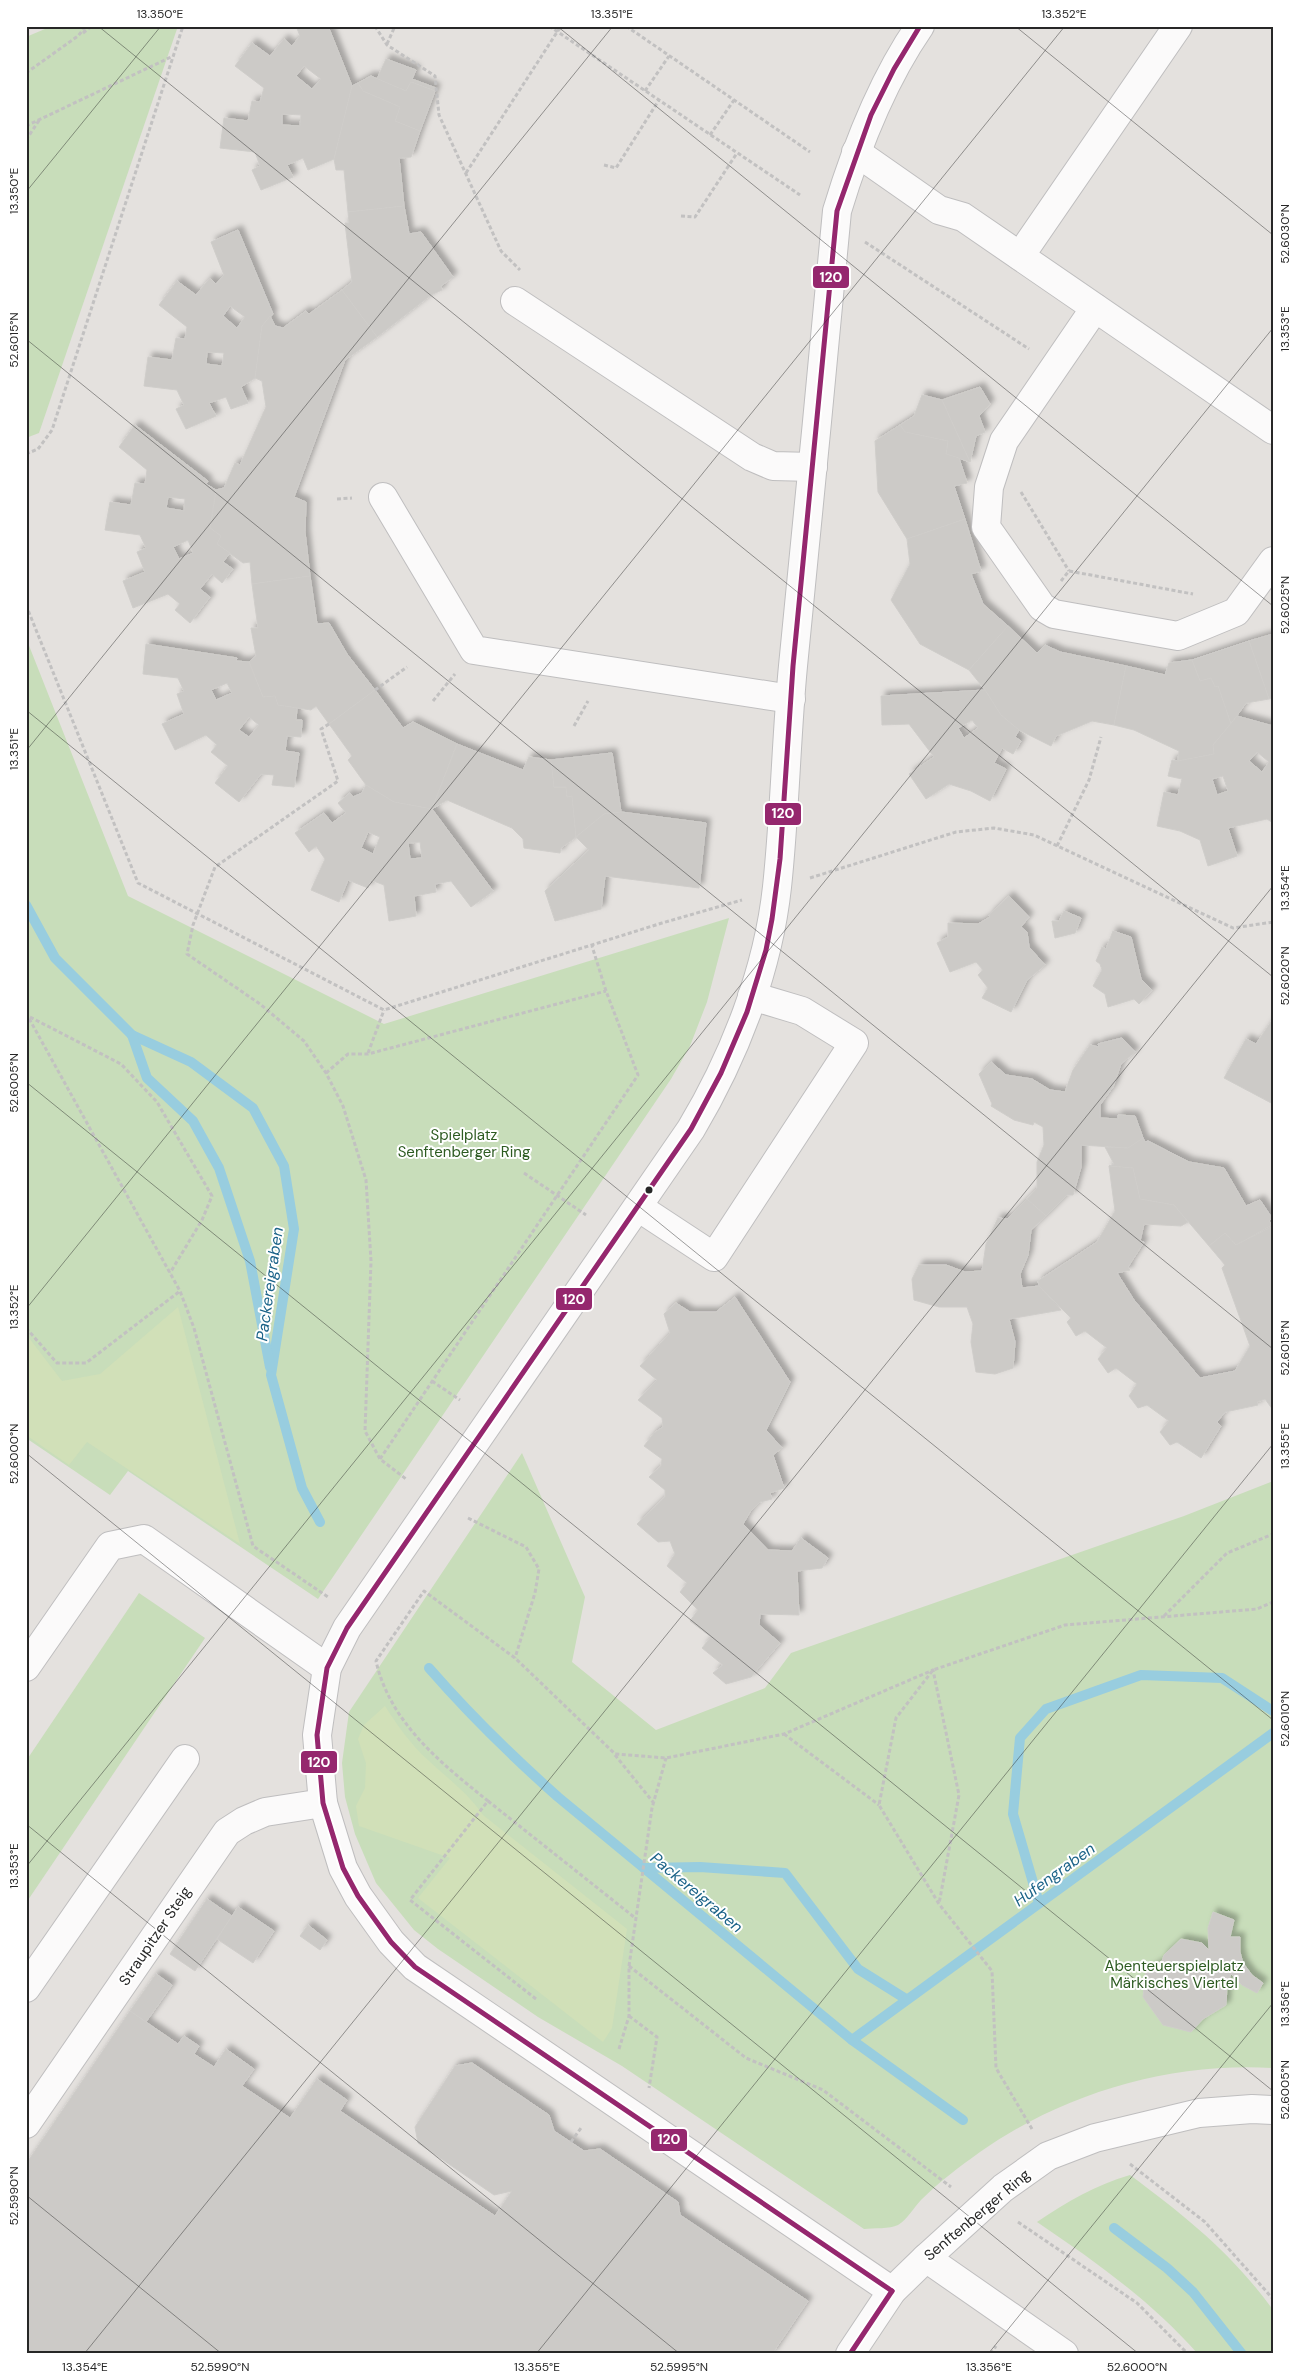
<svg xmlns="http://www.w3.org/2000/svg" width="1299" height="2380" viewBox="0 0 1299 2380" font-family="'DM Sans',sans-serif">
	<defs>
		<filter id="shadow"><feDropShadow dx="4.5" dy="-4.5" stdDeviation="2.5" flood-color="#0004"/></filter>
	</defs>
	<rect width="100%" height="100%" fill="#e4e1de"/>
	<!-- green -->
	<g fill="#c8ddba">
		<polygon points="52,26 178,26 39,433 26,438 26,37"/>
		<polygon points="26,638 128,896 384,1024 729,918 707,1002 690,1046 671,1079 318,1599 128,1471 110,1495 26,1438"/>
		<path d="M522,1453L585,1597L572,1662L656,1730L765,1688L791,1653L1184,1516L1273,1481V2068C1170,2062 1064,2093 980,2152C959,2167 939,2182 921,2200C914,2207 907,2220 898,2225C890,2229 873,2228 864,2229L622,2066L538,2017L438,1949L414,1930L376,1883L355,1834L345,1797L342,1763L349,1712Z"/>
		<polygon points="139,1593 205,1638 26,1903 26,1761"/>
		<path d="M1130,2175C1185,2216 1232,2253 1273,2310V2354H1198C1150,2300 1096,2262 1037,2222C1066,2202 1096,2185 1130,2175Z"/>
	</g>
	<!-- pitch -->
	<g fill="#d1e0b8">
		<polygon points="178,1307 240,1544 87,1442 69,1465 26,1435 26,1334 62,1381 100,1374"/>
		<path d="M385,1706C397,1725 411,1745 428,1760C449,1780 466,1791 483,1815L627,1929L612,2028L603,2042L418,1898L450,1858L359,1826L356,1806L365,1788L366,1763L358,1739L364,1725Z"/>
	</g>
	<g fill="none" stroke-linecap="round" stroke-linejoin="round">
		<!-- stream -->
		<g stroke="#98cddf" stroke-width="10">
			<polyline points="26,905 55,958 132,1035 191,1062 253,1108 284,1166 294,1229 271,1375 302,1488 320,1522"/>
			<polyline points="132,1035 147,1078 193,1121 219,1168 250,1261 270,1367"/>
			<path d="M429,1668C469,1714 513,1757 558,1797L852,2040L963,2120"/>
			<polyline points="644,1868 700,1867 785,1873 858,1969 906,1999"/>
			<polyline points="1039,1903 1013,1814 1020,1738 1046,1709 1141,1675 1222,1678 1273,1711"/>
			<polyline points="852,2040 1273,1733"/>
			<polyline points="1114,2228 1167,2268 1193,2292 1242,2354"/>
		</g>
	</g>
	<!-- building -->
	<g fill="#cccac7" stroke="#cfcdca" fill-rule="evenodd" filter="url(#shadow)">
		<path d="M296,26H328L352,86L334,159L308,170L303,158L287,165L293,177L261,190L252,170L260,166L255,152L220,148L224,118L248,121L252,101L260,102L264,88L235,66L252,43L270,56L284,39L292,46L300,36ZM304,66L321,79L312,89L296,76ZM282,114L301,115L300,126L282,125Z"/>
		<polygon points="386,59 416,70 412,79 436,88 435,91 411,82 406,91 377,79"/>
		<polygon points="371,76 406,91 411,82 435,91 420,131 395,121 400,107 363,91 358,83"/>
		<polygon points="358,83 363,91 400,107 395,121 420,131 411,157 399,158 404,206 348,212 344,170 336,170 334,159 352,86"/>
		<polygon points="404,206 409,234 421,232 453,277 441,286 442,290 431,295 377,337 342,290 352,282 345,223 349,223 348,212"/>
		<path d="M238,230L273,314L262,326L255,378L241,387L248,403L231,409L226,397L209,403L216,416L186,429L176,409L184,405L177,390L144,386L148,357L172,360L176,338L185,339L187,327L159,305L177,281L196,295L210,278L216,284L224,275L211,242ZM230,306L245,317L237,328L223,316ZM207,352L224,353L222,366L206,364Z"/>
		<polygon points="342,290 377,337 345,360 294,497 306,502 305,532 310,576 252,584 250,562 243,563 217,544 221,536 210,528 216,490 224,488 235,463 240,465 266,407 262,381 255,378 262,326 270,316 275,326 283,328 306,311 309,314"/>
		<polygon points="980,387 990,404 979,416 985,432 976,436 970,462 942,400"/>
		<polygon points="922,395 942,400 970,462 946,454 948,441 905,432 900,425 914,416"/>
		<path d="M135,425L208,481L206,484L216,490L210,528L221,536L217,544L230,553L223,562L233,569L222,583L212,574L200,589L210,597L190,623L175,610L180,604L168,594L133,608L123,581L145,572L137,552L146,548L140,535L105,530L110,502L131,505L135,483L145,484L147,470L119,447ZM168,497L185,499L184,511L166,508ZM188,540L193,553L179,559L173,547Z"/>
		<polygon points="900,425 905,432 948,441 946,454 959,458 967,483 954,486 965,519 907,539 878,492 875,441"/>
		<polygon points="965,519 981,571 971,574 983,604 1008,626 969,670 920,644 891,600 910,564 907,539"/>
		<polygon points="310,576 317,624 329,623 347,654 375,690 329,724 316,706 311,710 278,705 275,696 263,697 249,662 256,656 251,628 258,628 252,584"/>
		<polygon points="1008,626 1037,653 1045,645 1060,652 1126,666 1114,725 1092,721 1056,736 1051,746 1019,730 1001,715 985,690 969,670"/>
		<polygon points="1273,634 1273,698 1269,699 1249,641"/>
		<polygon points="1249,641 1269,699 1246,703 1231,724 1218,686 1215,687 1211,678 1200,681 1192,660"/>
		<path d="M146,644L237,658L236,661L249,662L263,697L275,696L278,705L297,708L296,720H302L301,737L287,736L285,751L299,753L294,787L272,785L274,775L261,774L239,802L215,783L228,766L211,752L217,745L206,735L175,750L162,724L184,714L177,694L184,691L178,678L143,674ZM227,683L232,693L216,700L211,690ZM249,717L259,725L249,737L239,730Z"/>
		<polygon points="1192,660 1200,681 1211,678 1215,687 1218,686 1231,724 1213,745 1214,754 1178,761 1179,751 1134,730 1114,725 1126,666 1165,675 1169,663"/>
		<polygon points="375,690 403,728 413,722 457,744 432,809 394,802 366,785 348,760 352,756 329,724"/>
		<path d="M985,690L1001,715L1019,730L1015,737L1021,741L1013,754L1002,748L994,763L1006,769L990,801L971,791L949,784L926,799L909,774L934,757L909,724L882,725L881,696ZM972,720L978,728L964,738L958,728Z"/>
		<path d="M1237,716L1273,726V823L1267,819L1228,828L1237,856L1208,866L1200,840L1180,831L1157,826L1164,792L1178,795L1182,779L1168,776L1172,760L1178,761L1214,754L1213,745ZM1257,752L1269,762L1262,772L1249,761ZM1223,776L1228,791L1217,795L1212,779Z"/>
		<polygon points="457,744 523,770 529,757 551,760 554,787 566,787 567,797 572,796 576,837 561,848 560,853 524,848 523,839 512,828 447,800 432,809"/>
		<polygon points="612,753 621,812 604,814 576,837 572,796 567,797 566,787 554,787 551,760"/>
		<path d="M366,785L394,802L432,809L493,891L471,907L451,881L435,884L436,892L414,896L416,916L389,921L384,885L371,880L368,888L348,880L339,902L311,890L325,859L316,846L309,852L295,833L324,813L332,823L346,813L338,803L350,793L353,797L362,793ZM368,832L380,837L373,854L361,848ZM420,842L422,858L410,859L408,843Z"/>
		<polygon points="621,812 706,823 699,888 605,876 601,909 555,921 545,891 589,850 576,837 604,814"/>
		<polygon points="1009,896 1029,917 1021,927 1027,932 1029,947 1045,965 1027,980 1011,1012 982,998 988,988 978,975 983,970 976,962 950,972 937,943 948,937 948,923 978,924 990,917 989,915"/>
		<polygon points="1064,911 1081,918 1075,933 1055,938 1052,921 1059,921"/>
		<polygon points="1113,931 1131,937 1141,979 1152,990 1139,1004 1134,999 1108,1007 1105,994 1093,986 1102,970 1100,964 1096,961 1102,947 1106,949"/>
		<polygon points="1273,1019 1273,1104 1224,1078 1246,1039 1256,1044"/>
		<polygon points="1122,1038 1135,1052 1121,1064 1113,1087 1100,1105 1100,1118 1118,1119 1118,1115 1135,1116 1143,1138 1128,1148 1081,1145 1081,1167 1073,1195 1067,1195 1046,1216 1027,1199 1037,1188 1037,1162 1044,1145 1043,1127 1034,1122 1033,1125 1014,1120 991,1106 992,1104 979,1074 991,1062 1006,1075 1032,1079 1050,1090 1065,1092 1073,1070 1090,1045 1099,1047 1098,1044"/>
		<polygon points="1143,1138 1145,1142 1148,1141 1189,1162 1224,1168 1246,1206 1260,1200 1272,1218 1269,1221 1272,1225 1236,1245 1225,1233 1209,1246 1174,1205 1140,1199 1133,1168 1109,1166 1114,1164 1105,1147 1128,1148"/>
		<polygon points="1109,1166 1133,1168 1140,1199 1174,1205 1188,1222 1181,1226 1144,1224 1140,1241 1144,1242 1128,1267 1130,1270 1117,1273 1134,1300 1200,1378 1235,1371 1250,1346 1222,1268 1225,1265 1209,1246 1225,1233 1236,1245 1273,1226 1273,1410 1265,1399 1257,1402 1258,1405 1225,1412 1217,1422 1221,1426 1201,1458 1177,1442 1170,1445 1160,1432 1169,1421 1147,1405 1138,1408 1129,1396 1137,1384 1116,1368 1108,1373 1098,1359 1107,1348 1085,1331 1076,1336 1067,1322 1071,1318 1039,1286 1038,1281 1097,1242 1115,1211"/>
		<polygon points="1027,1199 1046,1216 1031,1230 1028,1255 1020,1274 1022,1288 1039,1286 1061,1310 1009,1319 1015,1342 1013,1368 995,1374 976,1372 971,1342 973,1324 967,1307 939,1307 914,1300 912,1279 919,1265 946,1265 965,1272 982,1271 986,1244 998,1218 1007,1219"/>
		<polygon points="735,1297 790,1382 766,1430 782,1448 773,1455 784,1488 770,1493 772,1499 760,1502 750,1512 743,1524 768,1550 792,1551 801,1538 828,1558 822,1568 797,1571 799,1615 760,1614 759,1625 780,1643 751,1677 726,1684 713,1673 723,1665 702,1648 711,1637 690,1621 698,1610 680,1592 687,1583 667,1566 675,1554 670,1541 658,1542 637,1524 665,1497 665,1490 649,1477 661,1466 662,1459 644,1446 654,1433 663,1427 662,1418 638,1400 657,1380 640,1366 670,1333 664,1314 676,1303 690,1312 716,1312"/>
		<polygon points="207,1899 232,1916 195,1971 170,1954"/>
		<polygon points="238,1907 274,1931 253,1963 217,1939"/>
		<polygon points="1213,1912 1234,1920 1230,1937 1240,1937 1240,1952 1243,1963 1252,1975 1263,1983 1257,1993 1242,1985 1231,1974 1227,1986 1226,2005 1203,2019 1191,2032 1163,2025 1143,1997 1146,1971 1162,1961 1164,1955 1181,1939 1202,1943 1209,1950 1208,1928"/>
		<polygon points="308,1925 327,1940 320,1950 300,1936"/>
		<polygon points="156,1974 172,1985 146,2022 130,2011"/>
		<polygon points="130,2011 178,2044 184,2036 199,2046 194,2054 214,2067 226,2049 254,2069 242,2086 290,2118 317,2079 347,2100 340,2111 495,2216 512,2191 494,2195 418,2143 415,2127 455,2066 472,2063 549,2115 554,2131 584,2151 600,2149 678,2202 680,2215 808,2301 772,2354 26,2354 26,2164"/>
	</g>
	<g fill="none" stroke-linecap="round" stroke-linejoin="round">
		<defs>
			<g id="minor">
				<polyline points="856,152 939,210 963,217 1273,430"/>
				<polyline points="1020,256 1178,26"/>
				<polyline points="515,301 752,457 773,466 813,467"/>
				<polyline points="1095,308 1004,441 989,487 986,527 1042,607 1054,614 1178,636 1236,612 1273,561"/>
				<polyline points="383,497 474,650 791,699"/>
				<polyline points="638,1207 714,1257 854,1043 802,1011 752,996"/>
				<polyline points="26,1667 110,1546 144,1539 327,1668"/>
				<polyline points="26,1988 185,1759"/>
				<polyline points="26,2124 227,1832 244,1821 265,1812 323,1803"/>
				<polyline points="926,2258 1064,2354"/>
				<path d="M892,2291L415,1967L391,1942L358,1896L343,1868L323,1803L317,1735L327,1668L347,1628L691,1129C734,1057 768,971 777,887C785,813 786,739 793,666C808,514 823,363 837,211C856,148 882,81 920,26"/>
				<polyline points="850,2354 892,2291 926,2258 1003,2188 1048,2156 1095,2138 1199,2113 1252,2109 1273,2110"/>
			</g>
		</defs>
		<!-- minor casing -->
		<use href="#minor" stroke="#bfbebf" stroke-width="30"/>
		<!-- path -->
		<g stroke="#c2c1c1" stroke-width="3" stroke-dasharray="4 2.5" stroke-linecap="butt">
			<polyline points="375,26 387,45 435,76 439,115 501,251 520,270"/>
			<polyline points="549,26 800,195"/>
			<polyline points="626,26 810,152"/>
			<polyline points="83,33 92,26"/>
			<polyline points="387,44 395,26"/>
			<polyline points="26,73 78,36 86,26"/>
			<polyline points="645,91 669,56"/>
			<polyline points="26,126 171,57"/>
			<polyline points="710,135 734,100"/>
			<polyline points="26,140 40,119"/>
			<polyline points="604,165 616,168 659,100"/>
			<polyline points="466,173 561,26"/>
			<polyline points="681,216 695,217 737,153"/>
			<polyline points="865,242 1029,349"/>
			<polyline points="26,454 38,449 52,430 183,26"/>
			<polyline points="1021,492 1069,571"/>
			<polyline points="337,499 352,498"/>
			<polyline points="1061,581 1069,571 1193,594"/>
			<polyline points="26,605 138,883 384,1010 662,923 742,900"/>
			<polyline points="375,690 407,667"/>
			<polyline points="433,701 455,674"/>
			<polyline points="329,724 321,729 338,781 215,867 193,925 187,954 260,1004 304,1041 326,1073 343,1106 366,1180 371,1261 365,1431 380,1459 406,1479"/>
			<polyline points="574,726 588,701"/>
			<polyline points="1057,846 1089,780 1101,737"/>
			<polyline points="810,878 956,832 994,828 1034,835 1233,928 1273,922"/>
			<polyline points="26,1013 180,1291 194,1328 253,1546 328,1597"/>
			<polyline points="30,1017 121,1064 157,1102 212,1196 202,1220 170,1273"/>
			<polyline points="368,1053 384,1010"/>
			<polyline points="326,1073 348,1054 368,1054 606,991"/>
			<polyline points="524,1173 586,1215"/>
			<polyline points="26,1328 57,1363 86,1363 180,1291"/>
			<polyline points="432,1381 460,1400"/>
			<polyline points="380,1459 638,1075 606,991 592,946"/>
			<polyline points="468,1518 526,1547 539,1569 535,1593 515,1658"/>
			<polyline points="1164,1616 1227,1553 1273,1534"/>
			<polyline points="784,1734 879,1805"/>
			<polyline points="615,1755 653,1802"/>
			<polyline points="488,1801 634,1917"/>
			<polyline points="629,1966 746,2058 823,2090 951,2187"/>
			<path d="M536,1999L410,1900L488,1801C441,1763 390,1723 376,1661L424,1591L515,1658L615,1754L666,1758L784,1734L933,1670L959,1795L939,1904"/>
			<polyline points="629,2016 657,2037 649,2088"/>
			<polyline points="619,2049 629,2016 629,1966 652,1808 666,1758"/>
			<polyline points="1032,2129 996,2068 992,1971 939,1904 879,1805 896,1718 933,1670 1065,1625 1257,1609 1273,1602"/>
			<polyline points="571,2142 581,2128"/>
			<polyline points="1130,2164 1205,2222 1273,2299"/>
			<polyline points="1018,2222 1137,2303 1188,2354"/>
			<polyline points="991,2354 996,2346"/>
		</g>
		<!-- minor -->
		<use href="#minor" stroke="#fbfafa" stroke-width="28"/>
		<defs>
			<g id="bus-1">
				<polyline points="892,2291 415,1967 391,1942 358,1896 343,1868 323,1803 317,1735 327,1668 347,1628 691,1129 721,1073 747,1012 766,950 772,919 780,859 793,666 837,211 871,115 894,69 920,26"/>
				<polyline points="850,2354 892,2291"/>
			</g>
		</defs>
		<!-- bus-1 casing -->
		<use href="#bus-1" stroke="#fff" stroke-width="9"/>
		<!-- bus-1 -->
		<use href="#bus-1" stroke="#95276e" stroke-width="5"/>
	</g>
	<!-- ticks -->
	<path fill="none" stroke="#272727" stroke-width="1" stroke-opacity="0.45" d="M98,26L1273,977M557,26L1273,606M1015,26L1273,235M26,192L161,26M26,339L1273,1349M26,710L1273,1720M26,751L613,26M26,1082L1273,2091M26,1309L1065,26M26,1453L1139,2354M26,1824L680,2354M26,1867L1273,328M26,2195L222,2354M84,2354L1273,886M536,2354L1273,1444M988,2354L1273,2003"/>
	<!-- markers -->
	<circle fill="#272727" stroke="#fff" stroke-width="2" cx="649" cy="1190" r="4.5"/>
	<g text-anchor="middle" stroke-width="4" stroke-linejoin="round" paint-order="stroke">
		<!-- park labels -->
		<g font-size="15" fill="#2d5b21" stroke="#fff">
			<text x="464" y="1140">Spielplatz<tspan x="464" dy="17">Senftenberger Ring</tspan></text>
			<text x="1174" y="1971">Abenteuerspielplatz<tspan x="1174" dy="17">Märkisches Viertel</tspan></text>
		</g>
		<!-- street labels -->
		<g font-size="15" fill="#272727" stroke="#fff">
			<text transform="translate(155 1936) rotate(-56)" y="5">Straupitzer Steig</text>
			<text transform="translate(977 2215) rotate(-40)" y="5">Senftenberger Ring</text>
		</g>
		<!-- water labels -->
		<g font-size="16" font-style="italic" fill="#1b6388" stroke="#fff">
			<text transform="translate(269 1284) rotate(-82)" y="6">Packereigraben</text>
			<text transform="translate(1054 1874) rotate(-36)" y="6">Hufengraben</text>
			<text transform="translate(697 1892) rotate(40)" y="6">Packereigraben</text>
		</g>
	</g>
	<g stroke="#fff" stroke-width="2">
		<rect x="812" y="265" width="38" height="24" rx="5" fill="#95276e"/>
		<rect x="764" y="802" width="38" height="24" rx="5" fill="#95276e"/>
		<rect x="555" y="1287" width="38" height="24" rx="5" fill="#95276e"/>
		<rect x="300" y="1750" width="38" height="24" rx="5" fill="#95276e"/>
		<rect x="650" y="2128" width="38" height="24" rx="5" fill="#95276e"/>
	</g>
	<g font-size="14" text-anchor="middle" font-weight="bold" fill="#fff">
		<text x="831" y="282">120</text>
		<text x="783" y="818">120</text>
		<text x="574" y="1304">120</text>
		<text x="319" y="1767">120</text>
		<text x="669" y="2144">120</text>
	</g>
	<!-- border -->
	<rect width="1299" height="2380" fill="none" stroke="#ffffff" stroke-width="55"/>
	<rect x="28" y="28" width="1244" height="2324" fill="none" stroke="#272727" stroke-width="2"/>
	<g font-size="12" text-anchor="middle" fill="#272727">
		<text x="160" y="18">13.350°E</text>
		<text x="612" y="18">13.351°E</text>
		<text x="1064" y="18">13.352°E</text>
		<text transform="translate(14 191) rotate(-90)" y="4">13.350°E</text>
		<text transform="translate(1285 234) rotate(-90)" y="4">52.6030°N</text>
		<text transform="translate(1285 329) rotate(-90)" y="4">13.353°E</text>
		<text transform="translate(14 340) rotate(-90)" y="4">52.6015°N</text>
		<text transform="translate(1285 605) rotate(-90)" y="4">52.6025°N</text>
		<text transform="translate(14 749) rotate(-90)" y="4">13.351°E</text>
		<text transform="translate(1285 888) rotate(-90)" y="4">13.354°E</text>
		<text transform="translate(1285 976) rotate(-90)" y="4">52.6020°N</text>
		<text transform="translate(14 1083) rotate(-90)" y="4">52.6005°N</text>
		<text transform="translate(14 1307) rotate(-90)" y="4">13.352°E</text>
		<text transform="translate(1285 1348) rotate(-90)" y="4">52.6015°N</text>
		<text transform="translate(1285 1446) rotate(-90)" y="4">13.355°E</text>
		<text transform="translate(14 1454) rotate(-90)" y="4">52.6000°N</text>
		<text transform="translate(1285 1719) rotate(-90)" y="4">52.6010°N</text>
		<text transform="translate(14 1866) rotate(-90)" y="4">13.353°E</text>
		<text transform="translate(1285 2004) rotate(-90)" y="4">13.356°E</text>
		<text transform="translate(1285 2090) rotate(-90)" y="4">52.6005°N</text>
		<text transform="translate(14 2196) rotate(-90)" y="4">52.5990°N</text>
		<text x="85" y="2371">13.354°E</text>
		<text x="220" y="2371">52.5990°N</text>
		<text x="537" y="2371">13.355°E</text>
		<text x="679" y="2371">52.5995°N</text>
		<text x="989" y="2371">13.356°E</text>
		<text x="1137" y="2371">52.6000°N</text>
	</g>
</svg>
